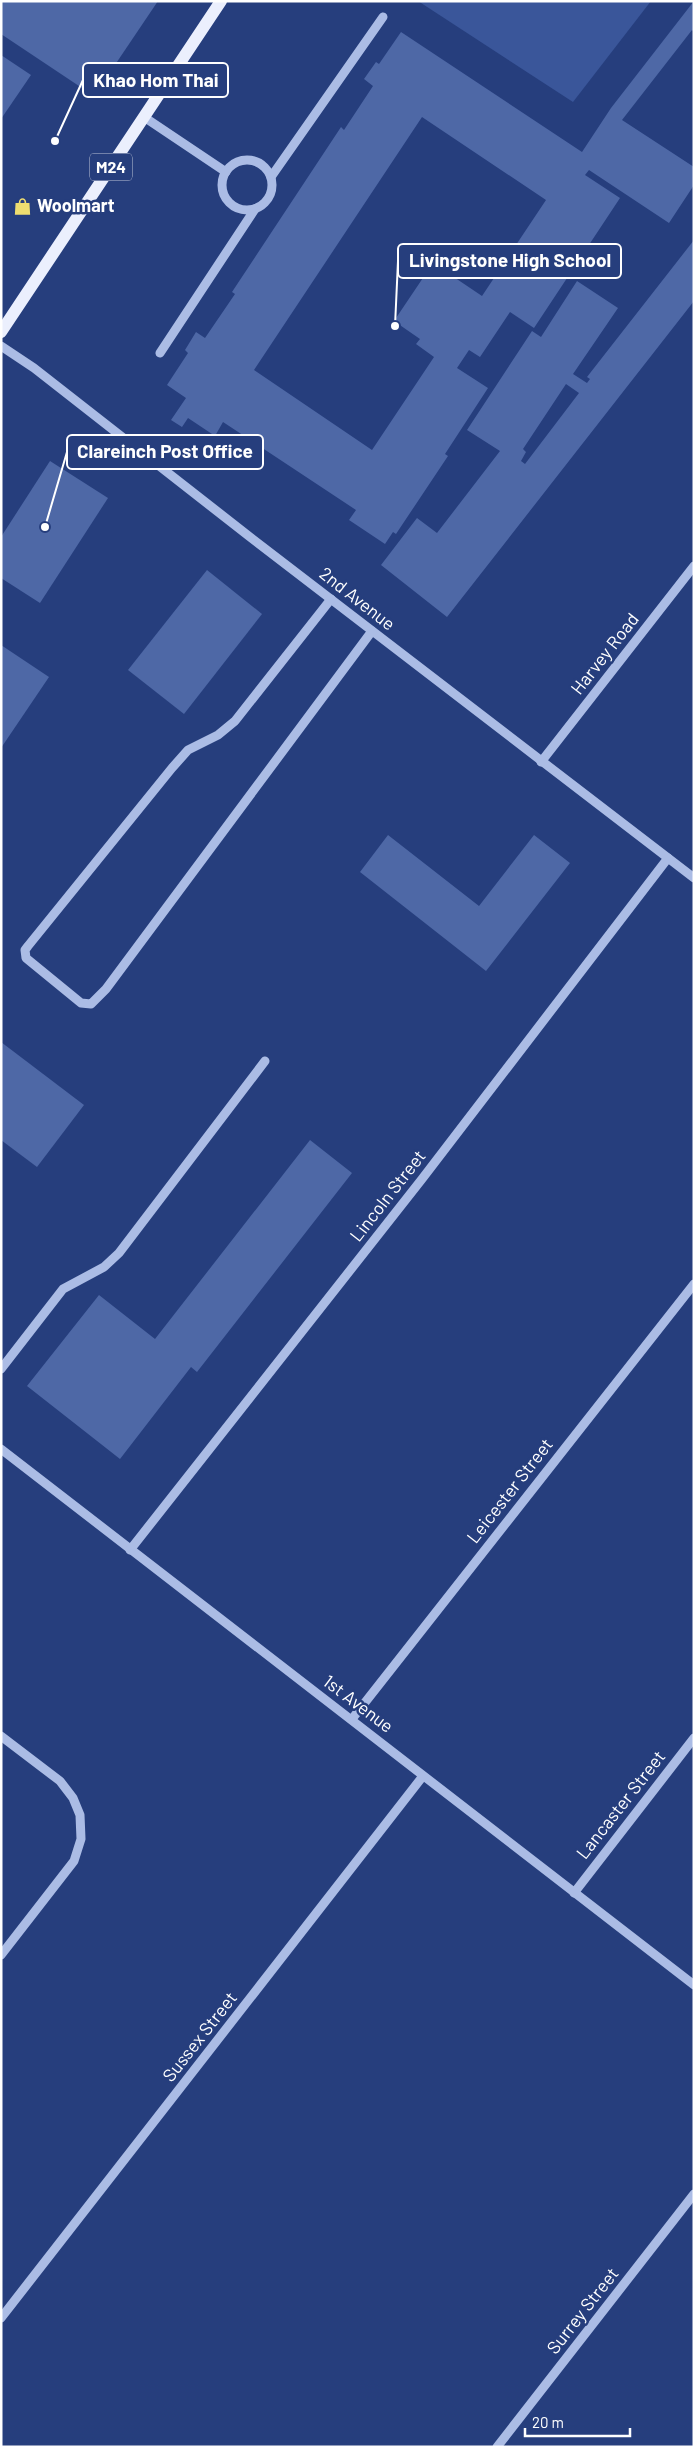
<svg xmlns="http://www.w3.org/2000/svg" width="695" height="2448" viewBox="0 0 695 2448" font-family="Barlow,sans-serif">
	<rect width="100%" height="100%" fill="#263e7d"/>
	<!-- green -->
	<polygon fill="#3a569a" points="418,1 651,1 573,102"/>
	<!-- building -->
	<g fill="#4e68a6" fill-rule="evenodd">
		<polygon points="1,1 158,1 94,96 1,34"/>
		<path d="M694,1V32L692,30L622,120L694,167V185L669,223L589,170L585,175L620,198L534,328L510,312L480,357L469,350L457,368L488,388L445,454L448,456L396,534L393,532L385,544L349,520L356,510L223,422L215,436L188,418L182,427L171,420L186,398L167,385L188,353L185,350L196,332L205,338L235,294L232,292L341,127L344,130L373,86L364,79L376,62L379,64L401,32L582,152L611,108ZM422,117L546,200L482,296L433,263L394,321L420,339L416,344L434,357L372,450L254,370Z"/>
		<polygon points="1,55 31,75 1,119"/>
		<path d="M694,240V301L447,617L381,565L417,518L437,533L500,451L467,430L532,331L541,337L577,281L618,308L573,374L587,383L590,379L587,377ZM566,384L579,393L525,464L521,461L526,452L523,449Z"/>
		<polygon points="50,461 108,498 40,603 1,578 1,537"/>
		<polygon points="207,570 262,614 184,714 128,670"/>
		<polygon points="1,645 49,677 1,748"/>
		<polygon points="388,835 479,906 534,835 570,863 486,971 360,872"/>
		<polygon points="1,1042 84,1105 37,1167 1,1140"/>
		<polygon points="310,1140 352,1173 197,1372 191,1367 120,1459 27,1386 99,1295 155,1339"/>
	</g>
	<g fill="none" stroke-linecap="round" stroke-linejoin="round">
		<!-- minor -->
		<g stroke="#abbce5" stroke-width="9">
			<polyline points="144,117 226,172"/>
			<circle cx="247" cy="185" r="25"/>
			<polyline points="271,177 383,17"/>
			<polyline points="1,346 34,368 250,537 694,878"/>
			<polyline points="160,353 255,209"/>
			<polyline points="331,599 235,721 218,735 188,750 172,768 28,946 25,950 26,958 81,1003 91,1004 106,989 372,631"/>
			<polyline points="541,762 694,566"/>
			<polyline points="1,1369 63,1289 104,1267 119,1253 265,1061"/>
			<polyline points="1,1449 694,1985"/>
			<polyline points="130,1550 422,1179 668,858"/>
			<polyline points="352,1719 694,1284"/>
			<polyline points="1,1736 60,1781 73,1798 80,1815 81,1839 74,1861 1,1955"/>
			<polyline points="574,1893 694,1738"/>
			<polyline points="1,2318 423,1776"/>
			<polyline points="497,2447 694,2194"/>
		</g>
		<!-- major -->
		<polyline stroke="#ebeffd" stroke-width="12" points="1,332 221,1"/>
	</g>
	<!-- icons -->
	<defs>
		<symbol id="shop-bare" viewBox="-9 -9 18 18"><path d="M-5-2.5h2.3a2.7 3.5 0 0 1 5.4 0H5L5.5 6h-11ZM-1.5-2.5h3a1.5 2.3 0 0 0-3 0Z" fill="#eedd70" stroke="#263e7d" stroke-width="2.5" paint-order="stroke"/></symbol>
	</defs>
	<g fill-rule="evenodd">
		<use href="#shop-bare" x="10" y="194" width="25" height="25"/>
	</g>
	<g text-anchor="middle" stroke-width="5" stroke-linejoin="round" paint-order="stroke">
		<!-- shield labels -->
		<rect fill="#263e7d" stroke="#bec5d8" stroke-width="1" x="90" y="153.5" width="42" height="27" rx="4"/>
		<g font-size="16" font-weight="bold" fill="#fff">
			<text x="111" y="173">M24</text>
		</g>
		<!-- poi labels -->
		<g font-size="18" font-weight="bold" fill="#fff" stroke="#263e7d" text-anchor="start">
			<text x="37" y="212">Woolmart</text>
		</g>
		<!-- street labels -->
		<g font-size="18" fill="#fff" stroke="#263e7d">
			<text transform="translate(357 599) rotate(38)" y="6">2nd Avenue</text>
			<text transform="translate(605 654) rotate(-52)" y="6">Harvey Road</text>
			<text transform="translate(388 1196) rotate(-52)" y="6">Lincoln Street</text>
			<text transform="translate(510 1491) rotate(-52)" y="6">Leicester Street</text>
			<text transform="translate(358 1704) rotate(37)" y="6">1st Avenue</text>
			<text transform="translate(621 1805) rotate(-52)" y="6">Lancaster Street</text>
			<text transform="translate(200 2037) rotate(-52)" y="6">Sussex Street</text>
			<text transform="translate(583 2311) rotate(-52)" y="6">Surrey Street</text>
		</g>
	</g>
	<!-- callouts -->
	<path fill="none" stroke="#fff" stroke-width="2" d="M55 141L83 80M395 326L398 261M45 527L67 452"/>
	<g fill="#fff" stroke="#263e7d" stroke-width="2">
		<circle cx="55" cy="141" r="5"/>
		<circle cx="395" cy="326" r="5"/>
		<circle cx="45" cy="527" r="5"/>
	</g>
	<g fill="#263e7d" stroke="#fff" stroke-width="2">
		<rect x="83" y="63" width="145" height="34" rx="5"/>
		<rect x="398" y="244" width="223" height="34" rx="5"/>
		<rect x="67" y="435" width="196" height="34" rx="5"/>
	</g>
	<g font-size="19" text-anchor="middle" font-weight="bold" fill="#fff">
		<text x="156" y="87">Khao Hom Thai</text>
		<text x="510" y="267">Livingstone High School</text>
		<text x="165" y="458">Clareinch Post Office</text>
	</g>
	<!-- border -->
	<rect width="695" height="2448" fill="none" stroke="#ffffff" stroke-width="5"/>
	<!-- scale -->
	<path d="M525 2428v8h105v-8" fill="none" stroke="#ffffff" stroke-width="2.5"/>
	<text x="532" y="2428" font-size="15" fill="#ffffff" stroke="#263e7d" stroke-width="4" paint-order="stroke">20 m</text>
</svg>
